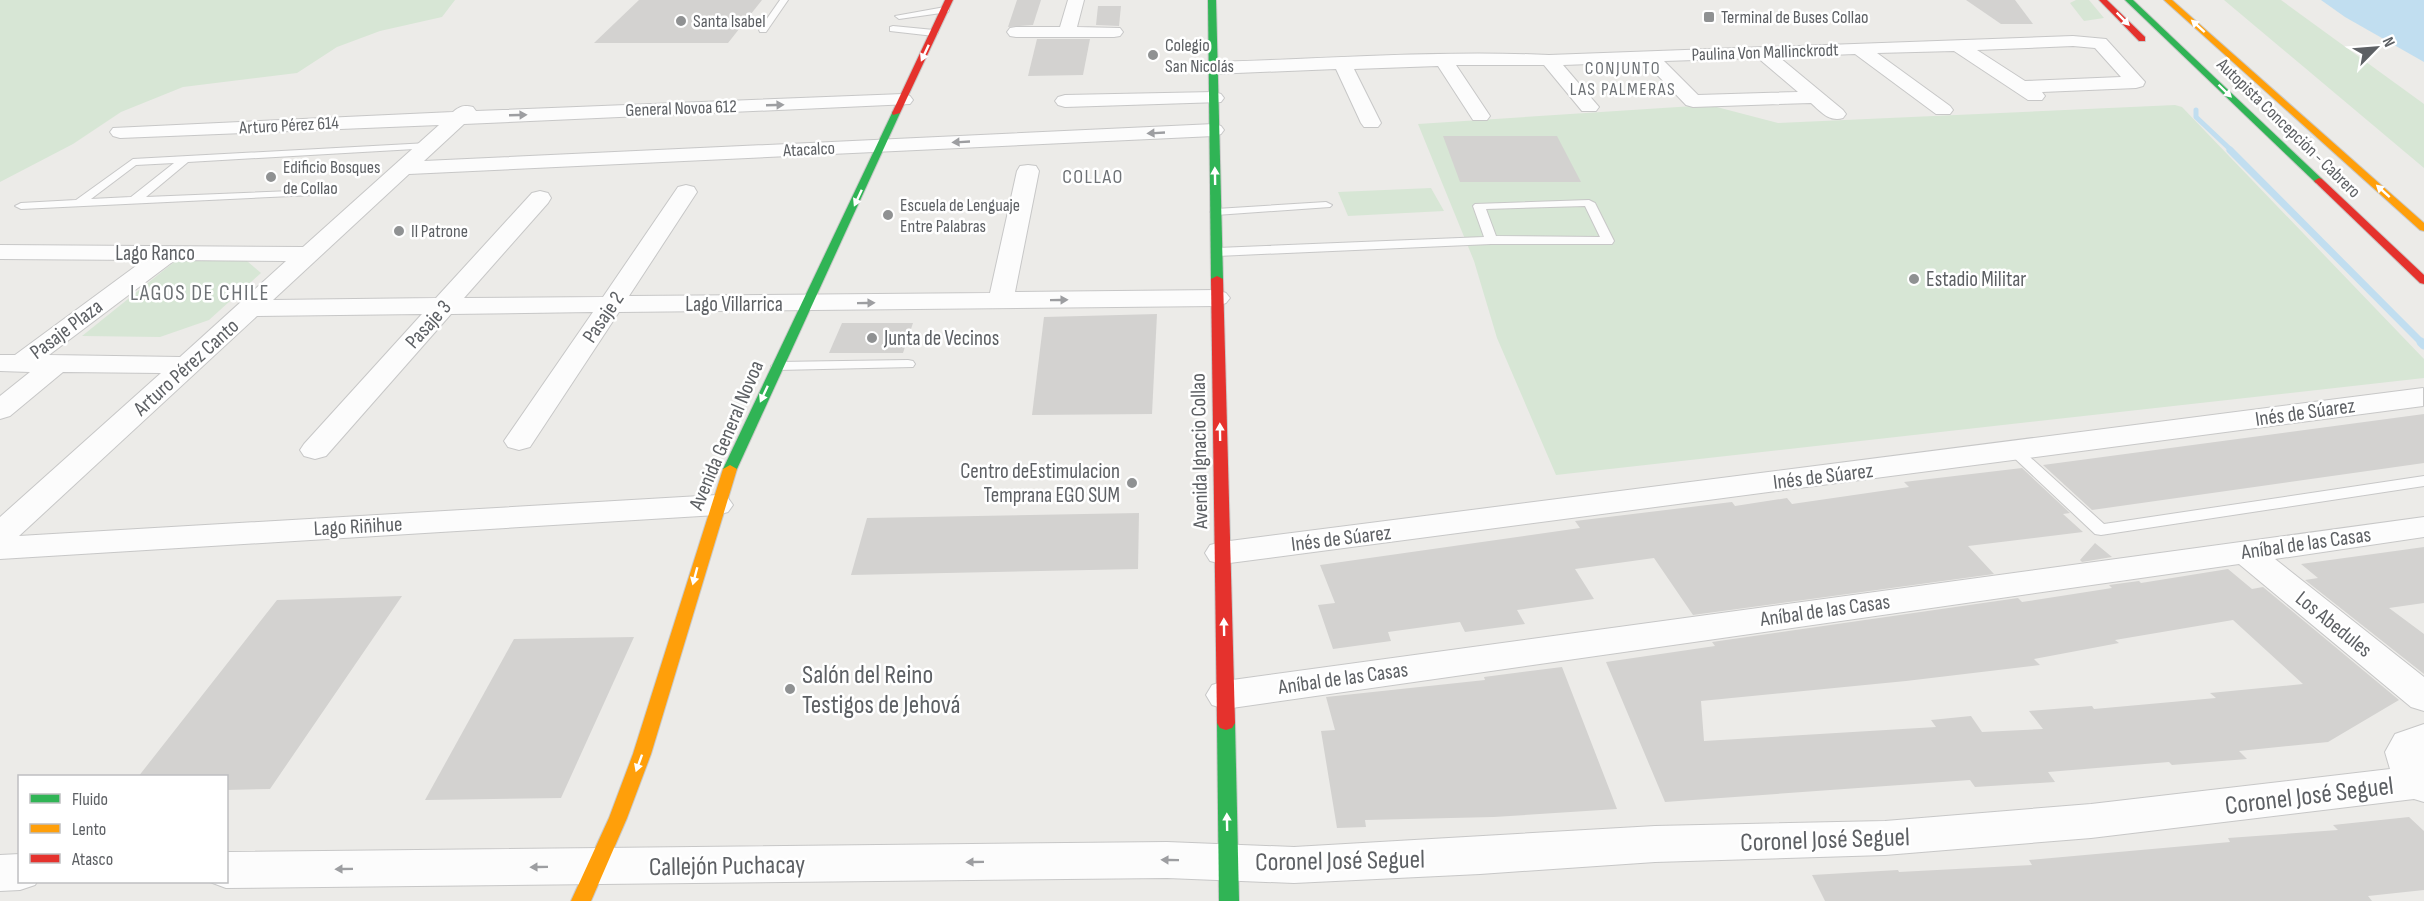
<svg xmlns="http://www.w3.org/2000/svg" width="2424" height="901" viewBox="0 0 2424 901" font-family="'Sofia Sans Condensed',sans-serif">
	<rect width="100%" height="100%" fill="#ecebe8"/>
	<!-- green -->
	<g fill="#d7e6d5">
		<polygon points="0,0 455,0 442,17 380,31 337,47 297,73 183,87 121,112 73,144 0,182"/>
		<polygon points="2076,0 2089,0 2104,18 2084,21 2070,3"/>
		<polygon points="2224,0 2281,0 2424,104 2424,168"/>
		<polygon points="1709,105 1778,123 2175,105 2182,107 2424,359 2424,378 1556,475 1497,338 1474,261 1418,124"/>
		<polygon points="1431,188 1444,211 1348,216 1338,192"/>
		<polygon points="179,258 247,261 261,273 209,320 160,337 82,336"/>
	</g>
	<!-- water -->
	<polygon fill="#c1def0" points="2321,0 2424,0 2424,62 2345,17"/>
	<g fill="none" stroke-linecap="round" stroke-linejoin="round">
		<!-- stream-far2 -->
		<polyline stroke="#c1def0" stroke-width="5" points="2196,110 2196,117 2232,151"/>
		<!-- stream-far1 -->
		<polyline stroke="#c1def0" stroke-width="7" points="2230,150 2422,343"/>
		<!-- stream -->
		<polyline stroke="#c1def0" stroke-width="9" points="2421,342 2424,345"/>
	</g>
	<!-- building -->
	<g fill="#d3d2d0" fill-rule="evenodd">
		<polygon points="639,0 762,0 728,43 594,43"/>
		<polygon points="1017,0 1041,0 1033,25 1008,27"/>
		<polygon points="1966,0 2015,0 2033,24 2001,24"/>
		<polygon points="1098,6 1121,6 1119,26 1096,25"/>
		<polygon points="1037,39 1090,39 1083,75 1028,76"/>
		<polygon points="1443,136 1557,136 1581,182 1460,182"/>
		<polygon points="1157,314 1152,414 1032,415 1044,317"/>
		<polygon points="842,323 913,323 903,353 829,353"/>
		<polygon points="2424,414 2424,463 2092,510 2043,465"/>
		<polygon points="2022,468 2070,513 2063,514 2083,532 1968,546 1994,574 1693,615 1654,558 1575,569 1594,599 1517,610 1525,624 1465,632 1460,622 1388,632 1391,641 1333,649 1318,605 1335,603 1320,565 1580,528 1575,521 1732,502 1735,506 1787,498 1792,504 1909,487 1904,482"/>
		<polygon points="1139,513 1138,569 851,575 867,518"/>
		<polygon points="2095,543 2112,557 2082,562 2080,560"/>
		<polygon points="2424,547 2424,603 2389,608 2424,634 2424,674 2305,580 2318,578 2301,564"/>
		<path d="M2228,569L2252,589L2263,587L2399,700L2328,742L2239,751L2247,759L2172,765L2169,762L2048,772L2055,782L1975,787L1970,780L1665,802L1606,662L1715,646L1712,642L2018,598L2022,602L2112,588L2109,585L2139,581L2141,583ZM2233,620L2303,684L2210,693L2216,698L2094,709L2092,706L2029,711L2043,729L1982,732L1971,716L1931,720L1936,727L1704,741L1701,701L1906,681L2040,665L2034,659L2119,643L2115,640Z"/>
		<polygon points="402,596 270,789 226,790 226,777 138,777 277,600"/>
		<polygon points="634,637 561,798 425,800 514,639"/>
		<polygon points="1562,667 1617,809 1494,817 1365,820 1366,827 1337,828 1321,731 1335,730 1326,697 1485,680 1484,677"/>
		<polygon points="2409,817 2424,831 2424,890 2368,896 2372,901 1825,901 1812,875 1898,870 1899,872 2032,865 2029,860 2230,842 2228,838 2338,830 2333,825"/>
	</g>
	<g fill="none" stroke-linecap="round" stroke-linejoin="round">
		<defs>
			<g id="lane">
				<polygon points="780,0 788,0 766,32 760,32 759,30"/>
				<polygon points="945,7 949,10 948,12 899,19 895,16"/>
				<polygon points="893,26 934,30 938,33 934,36 890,31 890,27"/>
				<path d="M428,143L432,144V148L188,162L146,197L317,190V194L313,195L21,209L15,206L21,203L76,200L133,159ZM174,163L131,197L91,199L136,165Z"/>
				<path d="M1589,200L1595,203L1614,241L1612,244H1491L1217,256L1211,252L1217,248L1484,237L1473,206L1475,204ZM1585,206L1600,237L1496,236L1486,209Z"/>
				<polygon points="1326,202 1332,205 1330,207 1216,215 1210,212 1216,209"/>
				<polygon points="908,360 913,361 915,364 913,367 778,370 771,366 778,362"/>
				<polygon points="2015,446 2020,448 2104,524 2424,476 2424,486 2101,535 2095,534 2010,454 2007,451"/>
			</g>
			<g id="street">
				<polygon points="1068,0 1084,0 1077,27 1120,28 1123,32 1120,36 1114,37 1016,37 1010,36 1007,32 1010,28 1016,27 1060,27"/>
				<path d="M2073,36L2106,39L2145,82L2143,86L2136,88L2042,92L2045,96L2042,100H2028L1954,51L1877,53L1950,106L1953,110L1950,114H1936L1855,54L1779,57L1843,110L1846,114L1843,118C1829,122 1821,112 1811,103L1693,107L1686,105L1645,62L1563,65L1599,107L1596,111H1582L1544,65H1456L1490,116L1487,120H1473L1438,66L1354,69L1381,123L1378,127H1364L1361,123L1336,69L1213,74L1206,72L1204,68L1206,64L1213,62C1325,59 1437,50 1549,55ZM2073,46L2095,48L2121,77L2025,81L1977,50ZM1758,58L1798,92L1698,95L1664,61Z"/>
				<polygon points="1214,92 1221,94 1224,98 1221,102 1065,107 1058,105 1055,101 1058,97 1065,95"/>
				<path d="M903,94L910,96L913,100L910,104L464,124L424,161L1214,124L1221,126L1224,130L1221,134L1214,136L409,174L273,300L436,298L532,193L540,191L548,193L551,198L548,203L464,298L603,297L678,187L686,185L694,187L697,192L629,296L990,293L1017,171L1020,166L1028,165L1036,166L1039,171L1015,292L1217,290L1226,293L1230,298L1226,303L1217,306L619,312L530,447L519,450L508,447L504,441L593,312L451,314L326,456L315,459L304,456L300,450L304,444L422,314L257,316L19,536L717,495L728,498L733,505L728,512L717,515L0,559V517L161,373L63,372L10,416L0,419V396L30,372L0,371V355H15L144,260L0,259V245L303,247L439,125L120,138L113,136L110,132L113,128L453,112C460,106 464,105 473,107L476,111ZM175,260L286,261L180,357L49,355Z"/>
				<polygon points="2423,388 2423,406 1222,564 1210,561 1205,553 1210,545 1222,542"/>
				<polygon points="2424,517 2424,537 2275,559 2424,677 2424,711 2411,707 2239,564 1225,709 1212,705 1206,695 1212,685 1225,681"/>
				<polygon points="2424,724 2424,802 2414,799 2091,838 1885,855 1655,862 1480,874 1294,883 1167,878 226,888 210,882 226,882 226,852 1167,842 1294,847 1655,826 1885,821 2091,804 2390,769 2385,752 2395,734"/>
				<polygon points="20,854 20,882 37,882 35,885 20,890 0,891 0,855"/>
			</g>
			<g id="fast">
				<polygon points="1208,0 1216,0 1223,279 1217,282 1211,279"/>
				<polygon points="2125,0 2133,0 2322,179 2322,183 2316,183"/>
				<polygon points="893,111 900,113 737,469 735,472 725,472 723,469"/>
				<polygon points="1226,716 1232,718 1235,723 1239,901 1219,901 1217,723 1220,718"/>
			</g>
			<g id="slow">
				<polygon points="2164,0 2172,0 2424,223 2424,231 2420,230"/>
				<polygon points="730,465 737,469 651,754 627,818 591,901 571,901 609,818 633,754 723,469"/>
			</g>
			<g id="jam">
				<polygon points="945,0 953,0 900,113 893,115 892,113"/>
				<polygon points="2099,0 2107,0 2145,37 2145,41 2139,41"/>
				<polygon points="2319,178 2322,179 2424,275 2424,284 2420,283 2316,183 2314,181"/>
				<polygon points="1217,276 1223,279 1235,723 1232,728 1226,730 1220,728 1217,723 1211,279"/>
			</g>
		</defs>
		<!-- lane casing -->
		<use href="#lane" stroke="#c7c7c7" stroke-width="2"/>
		<!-- street casing -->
		<use href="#street" stroke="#c7c7c7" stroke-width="2"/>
		<!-- fast casing -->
		<use href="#fast" stroke="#c9c9c8" stroke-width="2"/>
		<!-- slow casing -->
		<use href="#slow" stroke="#c9c9c8" stroke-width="2"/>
		<!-- jam casing -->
		<use href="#jam" stroke="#c9c9c8" stroke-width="2"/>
		<!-- lane -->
		<use href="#lane" fill="#fcfcfc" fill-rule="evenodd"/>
		<!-- street -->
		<use href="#street" fill="#fcfcfc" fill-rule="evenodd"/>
		<!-- fast -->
		<use href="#fast" fill="#30b455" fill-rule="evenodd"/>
		<!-- slow -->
		<use href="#slow" fill="#ff9f0a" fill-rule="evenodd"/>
		<!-- jam -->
		<use href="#jam" fill="#e5322d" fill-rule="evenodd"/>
	</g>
	<!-- one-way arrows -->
	<defs><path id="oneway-solid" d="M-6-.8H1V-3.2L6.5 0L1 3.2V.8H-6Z" transform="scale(1.5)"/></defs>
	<g fill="#fff">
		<use href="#oneway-solid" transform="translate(2123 19) rotate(45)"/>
		<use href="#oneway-solid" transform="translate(2198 26) rotate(-138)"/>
		<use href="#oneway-solid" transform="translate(925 53) rotate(115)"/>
		<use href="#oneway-solid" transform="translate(2225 91) rotate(44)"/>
		<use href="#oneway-solid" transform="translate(1215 176) rotate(-91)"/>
		<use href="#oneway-solid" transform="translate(2383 191) rotate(-138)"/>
		<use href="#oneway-solid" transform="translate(858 198) rotate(115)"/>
		<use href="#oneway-solid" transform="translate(764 394) rotate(115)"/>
		<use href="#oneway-solid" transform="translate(1220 432) rotate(-91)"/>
		<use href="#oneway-solid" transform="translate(695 576) rotate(105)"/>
		<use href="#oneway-solid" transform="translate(1224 627) rotate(-91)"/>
		<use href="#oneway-solid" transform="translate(639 763) rotate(110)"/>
		<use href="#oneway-solid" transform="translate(1227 822) rotate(-91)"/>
	</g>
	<g fill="#9d9ea1">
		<use href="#oneway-solid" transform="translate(775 105) rotate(-2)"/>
		<use href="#oneway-solid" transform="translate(518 115) rotate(-2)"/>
		<use href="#oneway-solid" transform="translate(1156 133) rotate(177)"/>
		<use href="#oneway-solid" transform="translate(961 142) rotate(177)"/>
		<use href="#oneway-solid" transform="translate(1059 300) rotate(-1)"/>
		<use href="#oneway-solid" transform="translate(866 303) rotate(-1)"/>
		<use href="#oneway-solid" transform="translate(1170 860) rotate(-179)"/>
		<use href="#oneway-solid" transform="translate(975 862) rotate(179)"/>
		<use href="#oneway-solid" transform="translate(539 867) rotate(179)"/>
		<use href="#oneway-solid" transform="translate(344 869) rotate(179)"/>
	</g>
	<!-- markers -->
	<g fill="#8f9192" stroke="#fff" stroke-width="2">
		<rect x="1703" y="11" width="12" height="12" rx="3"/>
		<circle cx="681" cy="21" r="6"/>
		<circle cx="1153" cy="55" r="6"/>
		<circle cx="271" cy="177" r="6"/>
		<circle cx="888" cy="215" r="6"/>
		<circle cx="399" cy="231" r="6"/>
		<circle cx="1914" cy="279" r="6"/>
		<circle cx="872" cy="338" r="6"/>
		<circle cx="1132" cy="483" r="6"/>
		<circle cx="790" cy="689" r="6"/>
	</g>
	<g text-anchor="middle" stroke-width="5" stroke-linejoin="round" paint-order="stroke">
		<!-- far-poi labels -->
		<g font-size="18" fill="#5d6064" stroke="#fff" text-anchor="start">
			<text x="1721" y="23">Terminal de Buses Collao</text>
			<text x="693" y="27">Santa Isabel</text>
			<text x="1165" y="51">Colegio<tspan x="1165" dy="21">San Nicolás</tspan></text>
			<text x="283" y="173">Edificio Bosques<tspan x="283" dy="21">de Collao</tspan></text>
			<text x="900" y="211">Escuela de Lenguaje<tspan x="900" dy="21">Entre Palabras</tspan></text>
			<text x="411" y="237">Il Patrone</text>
		</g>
		<!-- far-street labels -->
		<g font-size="18" fill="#5d6064" stroke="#fff">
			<text transform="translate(1765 52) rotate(-2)" y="6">Paulina Von Mallinckrodt</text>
			<text transform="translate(681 108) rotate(-2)" y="6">General Novoa 612</text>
			<text transform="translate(289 125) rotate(-3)" y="6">Arturo Pérez 614</text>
			<text transform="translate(2289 128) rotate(44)" y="6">Autopista Concepción - Cabrero</text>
			<text transform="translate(809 149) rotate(-3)" y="6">Atacalco</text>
		</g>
		<!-- far-neighbourhood labels -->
		<g font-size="18" letter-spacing="1.5" fill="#6e7276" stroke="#fff">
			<text x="1623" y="74">CONJUNTO<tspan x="1623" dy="21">LAS PALMERAS</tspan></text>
		</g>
		<!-- far-quarter labels -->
		<g font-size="20" letter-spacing="1.5" fill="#6e7276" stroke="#fff">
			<text x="1093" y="183">COLLAO</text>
		</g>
		<!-- street labels -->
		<g font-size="21" fill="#5d6064" stroke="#fff">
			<text x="155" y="260">Lago Ranco</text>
			<text x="734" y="311">Lago Villarrica</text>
			<text transform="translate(603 317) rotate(-56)" y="7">Pasaje 2</text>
			<text transform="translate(428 324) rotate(-48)" y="7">Pasaje 3</text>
			<text transform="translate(66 329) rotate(-37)" y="7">Pasaje Plaza</text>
			<text transform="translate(186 367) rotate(-42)" y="7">Arturo Pérez Canto</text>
			<text transform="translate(2305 412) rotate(-8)" y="7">Inés de Súarez</text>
			<text transform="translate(726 435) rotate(-67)" y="7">Avenida General Novoa</text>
			<text transform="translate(1199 451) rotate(-91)" y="7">Avenida Ignacio Collao</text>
			<text transform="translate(1823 476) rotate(-7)" y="7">Inés de Súarez</text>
			<text transform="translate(358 526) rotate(-3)" y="7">Lago Riñihue</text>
			<text transform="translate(1341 538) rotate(-7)" y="7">Inés de Súarez</text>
			<text transform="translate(2306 543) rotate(-8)" y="7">Aníbal de las Casas</text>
			<text transform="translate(1825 610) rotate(-8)" y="7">Aníbal de las Casas</text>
			<text transform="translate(2334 624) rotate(39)" y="7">Los Abedules</text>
			<text transform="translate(1343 678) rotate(-8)" y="7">Aníbal de las Casas</text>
		</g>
		<!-- poi labels -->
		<g font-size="21" fill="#5d6064" stroke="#fff" text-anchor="start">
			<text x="1926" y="286">Estadio Militar</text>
			<text x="884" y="345">Junta de Vecinos</text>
			<text x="1120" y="478" text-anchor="end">Centro deEstimulacion<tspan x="1120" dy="24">Temprana EGO SUM</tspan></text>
		</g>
		<!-- neighbourhood labels -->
		<g font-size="22" letter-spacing="1.5" fill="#6e7276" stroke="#fff">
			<text x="200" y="300">LAGOS DE CHILE</text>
		</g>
		<!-- near-poi labels -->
		<g font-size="26" fill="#5d6064" stroke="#fff" text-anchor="start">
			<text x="802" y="683">Salón del Reino<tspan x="802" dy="30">Testigos de Jehová</tspan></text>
		</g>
		<!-- near-street labels -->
		<g font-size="26" fill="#5d6064" stroke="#fff">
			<text transform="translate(2309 795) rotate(-7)" y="9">Coronel José Seguel</text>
			<text transform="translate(1825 839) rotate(-2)" y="9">Coronel José Seguel</text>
			<text transform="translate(1340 860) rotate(-1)" y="9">Coronel José Seguel</text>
			<text transform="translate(727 865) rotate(-1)" y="9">Callejón Puchacay</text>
		</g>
	</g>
	<!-- legend -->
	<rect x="18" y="775" width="210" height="108" fill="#ffffff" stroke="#bebfc1" stroke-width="1.5"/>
	<rect x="30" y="794" width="30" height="9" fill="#30b455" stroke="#bebfc1" stroke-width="1.5"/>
	<text x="72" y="805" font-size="18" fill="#5d6064">Fluido</text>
	<rect x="30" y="824" width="30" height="9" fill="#ff9f0a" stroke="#bebfc1" stroke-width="1.5"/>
	<text x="72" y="835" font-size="18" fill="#5d6064">Lento</text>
	<rect x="30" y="854" width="30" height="9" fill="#e5322d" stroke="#bebfc1" stroke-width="1.5"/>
	<text x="72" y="865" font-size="18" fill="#5d6064">Atasco</text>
	<!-- north arrow -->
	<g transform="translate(2376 48) rotate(65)" stroke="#ffffff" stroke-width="4.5" paint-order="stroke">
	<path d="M0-4.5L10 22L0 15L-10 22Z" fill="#5d6064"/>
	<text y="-9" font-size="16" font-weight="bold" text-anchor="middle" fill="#5d6064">N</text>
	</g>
</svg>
